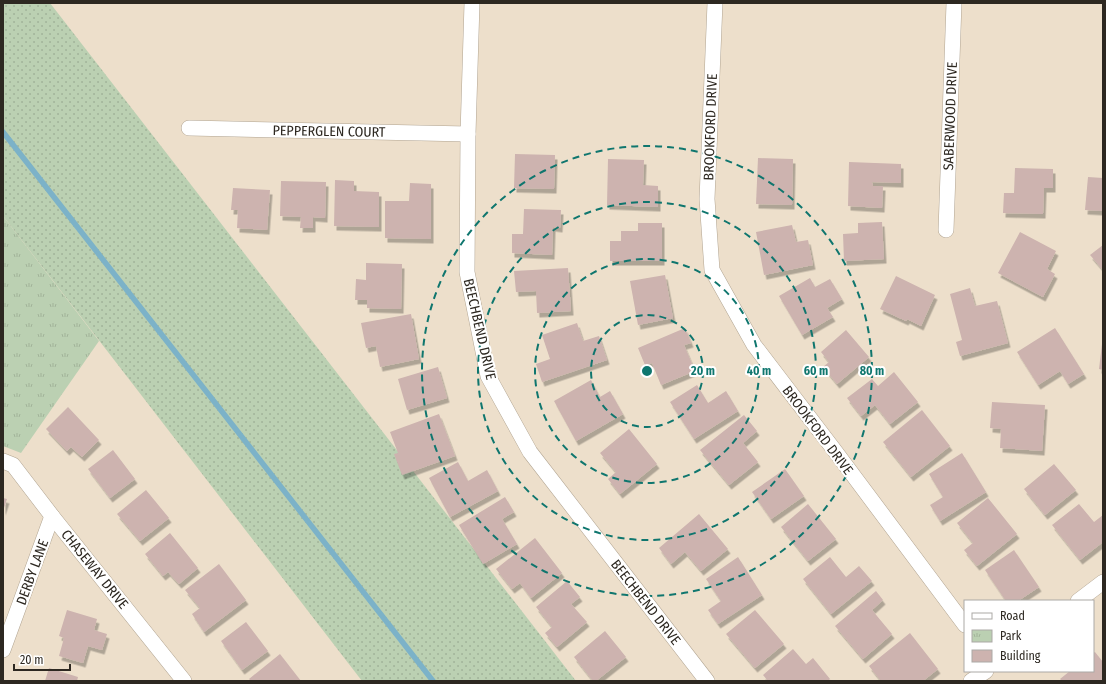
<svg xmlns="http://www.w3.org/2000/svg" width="1106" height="684" viewBox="0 0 1106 684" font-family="'Fira Sans Condensed',sans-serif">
	<defs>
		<pattern id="grass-dots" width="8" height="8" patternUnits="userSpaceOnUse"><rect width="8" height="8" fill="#bbd0b2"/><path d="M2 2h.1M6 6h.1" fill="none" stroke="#a1b399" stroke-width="1.8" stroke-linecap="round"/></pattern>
		<pattern id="park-tufts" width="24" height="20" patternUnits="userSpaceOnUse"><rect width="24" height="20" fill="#bbd0b2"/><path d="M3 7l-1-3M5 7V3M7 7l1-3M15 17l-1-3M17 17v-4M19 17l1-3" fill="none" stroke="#a1b399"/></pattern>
		<filter id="shadow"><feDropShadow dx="2.5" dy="4.5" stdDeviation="0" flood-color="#0004"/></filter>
	</defs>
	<rect width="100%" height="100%" fill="#eddfcb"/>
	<!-- grass -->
	<polygon fill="url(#grass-dots)" points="3,3 50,3 576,681 362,681 3,216"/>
	<!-- park -->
	<polygon fill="url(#park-tufts)" points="3,216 99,341 21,453 3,446"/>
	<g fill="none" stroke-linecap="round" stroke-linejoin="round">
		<!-- stream -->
		<polyline stroke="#7cb2c8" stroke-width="5.5" points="3,132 433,681"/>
	</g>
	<!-- building -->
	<g fill="#cdb3af" filter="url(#shadow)">
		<polygon points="515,154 555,155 554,189 514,188"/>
		<polygon points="758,158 793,159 792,205 756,204"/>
		<polygon points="608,159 644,160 643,185 658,186 658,207 607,205"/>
		<polygon points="849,162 901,164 901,183 872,182 873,186 883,186 882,208 848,206"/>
		<polygon points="1015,168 1053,169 1053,188 1044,188 1043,214 1003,213 1004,193 1014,193"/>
		<polygon points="1088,177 1103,178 1103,211 1085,210"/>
		<polygon points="335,180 354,181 354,191 379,192 379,227 334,226"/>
		<polygon points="281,181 326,182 325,218 313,217 313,228 300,228 301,217 280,216"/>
		<polygon points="410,183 431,184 431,239 385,238 385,201 409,201"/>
		<polygon points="233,188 270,190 267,230 237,228 238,210 231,210"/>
		<polygon points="524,209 561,210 560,228 553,227 552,255 512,253 512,234 523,234"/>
		<polygon points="882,222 884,259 844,261 843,234 858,233 858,223"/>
		<polygon points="638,223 662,223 662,261 610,261 610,241 621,241 621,231 638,231"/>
		<polygon points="792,225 796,242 808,240 813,265 764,275 756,232"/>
		<polygon points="1020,232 1056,251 1047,269 1055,274 1043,297 998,273"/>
		<polygon points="1103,245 1103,270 1090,255"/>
		<polygon points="366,263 402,264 401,309 367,308 367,300 355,300 356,279 366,280"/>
		<polygon points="568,268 571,311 537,313 536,291 516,292 514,271"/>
		<polygon points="665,275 673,318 638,325 630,281"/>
		<polygon points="896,276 935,295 921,326 907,319 906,321 880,309"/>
		<polygon points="810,278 815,287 830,279 842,299 827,308 833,317 802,335 779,296"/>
		<polygon points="970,288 975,306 997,301 1008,343 960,356 956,342 962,340 950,294"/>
		<polygon points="411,314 419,359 380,367 376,346 366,348 361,323"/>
		<polygon points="577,323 583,341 599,336 607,360 542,382 536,364 550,359 542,335"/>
		<polygon points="685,328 691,343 684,345 695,371 661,385 652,363 645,365 638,348"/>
		<polygon points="1055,328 1084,374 1068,384 1060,371 1038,385 1017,352"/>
		<polygon points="846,330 869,357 837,384 823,367 829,362 821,352"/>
		<polygon points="1102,344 1103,344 1103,370 1099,369"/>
		<polygon points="438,367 447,398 407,410 398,379"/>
		<polygon points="894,372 918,402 890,424 875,405 861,416 847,398 872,379 878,386"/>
		<polygon points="591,380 600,397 610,391 623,414 576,441 554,401"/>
		<polygon points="697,385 708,403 726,391 738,411 694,439 670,402"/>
		<polygon points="992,402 1045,405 1042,451 1000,448 1001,429 990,428"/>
		<polygon points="68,407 99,440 82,457 71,447 67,451 46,429"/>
		<polygon points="922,410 950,446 911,477 883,442"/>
		<polygon points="439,414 455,456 402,475 394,454 398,453 390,432"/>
		<polygon points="744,415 757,431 743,443 758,462 729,485 700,450"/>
		<polygon points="629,429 657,464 620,494 608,479 616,472 600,453"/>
		<polygon points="113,450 135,479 110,498 88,469"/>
		<polygon points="962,453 986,492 940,521 930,505 943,497 929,474"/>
		<polygon points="458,462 468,481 487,470 498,491 450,517 429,478"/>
		<polygon points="1054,464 1076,490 1045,515 1024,489"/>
		<polygon points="785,469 804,496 771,519 752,492"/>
		<polygon points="146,490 169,518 140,541 117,514"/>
		<polygon points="505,497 514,512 502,519 517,544 483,564 459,525"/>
		<polygon points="3,498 7,499 3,511"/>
		<polygon points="988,498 1017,534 977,566 964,550 973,543 957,523"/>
		<polygon points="808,504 836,539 808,561 781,527"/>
		<polygon points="1079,504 1094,522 1103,515 1103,542 1080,560 1052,525"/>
		<polygon points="699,514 728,549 701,571 685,552 671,564 659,548"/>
		<polygon points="170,533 198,568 179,584 168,572 163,576 145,554"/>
		<polygon points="535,538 562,573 531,598 520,583 512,589 496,569"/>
		<polygon points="1014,550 1039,587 1018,601 1006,601 985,570"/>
		<polygon points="738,557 762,595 718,624 708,610 721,601 706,579"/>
		<polygon points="830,557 846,577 859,566 872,581 831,614 803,579"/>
		<polygon points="219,564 246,600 204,632 192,614 200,608 185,590"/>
		<polygon points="567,581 580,597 571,604 587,622 557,647 545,633 552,627 536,607"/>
		<polygon points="876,591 883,600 872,610 892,634 863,659 835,626"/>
		<polygon points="67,610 97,619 94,630 107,634 102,650 88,646 83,663 59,656 64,638 59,636"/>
		<polygon points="755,610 784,644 755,668 726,634"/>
		<polygon points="246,622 268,651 242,670 221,641"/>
		<polygon points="605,631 626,657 596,681 593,681 574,657"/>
		<polygon points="910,633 938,669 923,681 894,681 893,680 891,681 881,681 869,666"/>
		<polygon points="793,649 806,664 813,658 830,679 827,681 768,681 763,675"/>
		<polygon points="1095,652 1103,662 1103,681 1062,681 1060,679 1070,671 1093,671 1093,653"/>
		<polygon points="280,654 301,681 251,681 249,679"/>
		<polygon points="49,668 78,677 77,681 45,681"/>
	</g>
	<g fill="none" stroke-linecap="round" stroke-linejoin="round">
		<defs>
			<g id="minor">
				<polyline points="472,3 468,134 467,272 488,376 530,452 707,681"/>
				<polyline points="715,3 707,199 712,270 754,345 835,451 965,625"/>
				<polyline points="189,128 468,134"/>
				<polyline points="946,230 954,3"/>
				<polyline points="3,461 13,465 52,516 184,681"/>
				<polyline points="1078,601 1103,582"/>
				<polyline points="3,650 52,516"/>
				<polyline points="971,681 986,671"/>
			</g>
		</defs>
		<!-- minor casing -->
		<use href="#minor" stroke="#b1a491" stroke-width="16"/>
		<!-- minor -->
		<use href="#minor" stroke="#fff" stroke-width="15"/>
	</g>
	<!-- distance rings -->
	<g fill="none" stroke="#0f766e" stroke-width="2" stroke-dasharray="7 5">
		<circle cx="647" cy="371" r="56"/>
		<circle cx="647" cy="371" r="112"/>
		<circle cx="647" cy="371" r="169"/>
		<circle cx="647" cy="371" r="225"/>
	</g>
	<g text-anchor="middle" stroke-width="4" stroke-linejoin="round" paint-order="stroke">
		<!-- street labels -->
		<g font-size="14" fill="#2d2821" stroke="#fff">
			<text transform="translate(950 116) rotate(-88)" y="5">SABERWOOD DRIVE</text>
			<text transform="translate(710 127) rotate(-88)" y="5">BROOKFORD DRIVE</text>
			<text transform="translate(329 131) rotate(1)" y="5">PEPPERGLEN COURT</text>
			<text transform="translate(480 329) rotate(77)" y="5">BEECHBEND DRIVE</text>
			<text transform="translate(818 430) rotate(53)" y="5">BROOKFORD DRIVE</text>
			<text transform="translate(95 569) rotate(51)" y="5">CHASEWAY DRIVE</text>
			<text transform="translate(32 572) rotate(-70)" y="5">DERBY LANE</text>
			<text transform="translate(646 602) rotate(52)" y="5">BEECHBEND DRIVE</text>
		</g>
	</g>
	<circle cx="647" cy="371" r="6" fill="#0f766e" stroke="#fff" stroke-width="2"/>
	<g font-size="12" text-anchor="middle" font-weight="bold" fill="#0f766e" stroke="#fff" stroke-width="4" stroke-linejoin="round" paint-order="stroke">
		<text x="703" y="375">20 m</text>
		<text x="759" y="375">40 m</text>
		<text x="816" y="375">60 m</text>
		<text x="872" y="375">80 m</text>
	</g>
	<!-- border -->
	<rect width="1106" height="684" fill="none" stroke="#2d2821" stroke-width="8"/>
	<!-- legend -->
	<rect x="964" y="600" width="130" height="72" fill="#ffffff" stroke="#aba9a6"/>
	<rect x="972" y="613" width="20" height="6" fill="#ffffff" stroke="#aba9a6"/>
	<text x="1000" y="620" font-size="12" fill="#2d2821">Road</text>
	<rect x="972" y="630" width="20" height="12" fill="url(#park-tufts)" stroke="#aba9a6"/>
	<text x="1000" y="640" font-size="12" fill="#2d2821">Park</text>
	<rect x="972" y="650" width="20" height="12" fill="#cdb3af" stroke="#aba9a6"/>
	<text x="1000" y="660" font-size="12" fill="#2d2821">Building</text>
	<!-- scale -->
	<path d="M14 664v6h56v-6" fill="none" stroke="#2d2821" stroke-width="2"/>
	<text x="20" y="664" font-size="12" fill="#2d2821" stroke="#ffffff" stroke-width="3" paint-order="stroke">20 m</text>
</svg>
